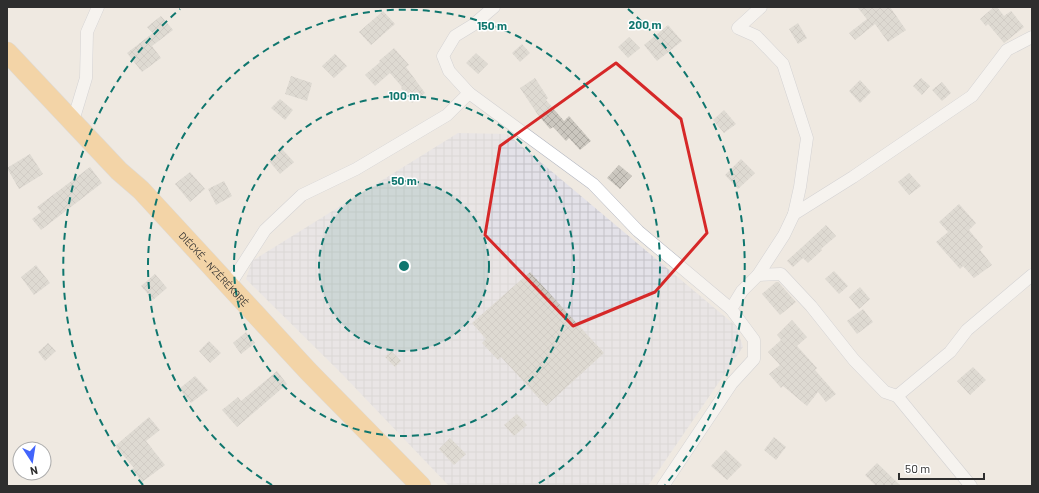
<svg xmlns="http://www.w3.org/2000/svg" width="1039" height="493" viewBox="0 0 1039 493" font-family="Barlow,sans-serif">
	<defs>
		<pattern id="industrial-grid" width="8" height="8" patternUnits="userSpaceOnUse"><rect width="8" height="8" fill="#e3e1e8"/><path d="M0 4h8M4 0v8" fill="none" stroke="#c3c1c7"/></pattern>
		<pattern id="building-cross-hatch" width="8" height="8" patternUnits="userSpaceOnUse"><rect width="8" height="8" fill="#cbc7bf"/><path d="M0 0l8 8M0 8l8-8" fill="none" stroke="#afaba4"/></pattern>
	</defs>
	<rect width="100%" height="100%" fill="#efe9e1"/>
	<!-- industrial -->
	<polygon fill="url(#industrial-grid)" points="458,133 507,134 736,326 743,347 648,486 449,486 341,373 246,279 252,261"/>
	<!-- building -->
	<g fill="url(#building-cross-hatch)">
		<polygon points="857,7 890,7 906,30 888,42 875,24 855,40 849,33 867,19"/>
		<polygon points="994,7 997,7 1004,16 1011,11 1024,27 1004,43 988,24 986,26 980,19"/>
		<polygon points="383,11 395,24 371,45 359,32"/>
		<polygon points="161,16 173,30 152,46 161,58 142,72 127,53 153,33 147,27"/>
		<polygon points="798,23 807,38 798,44 789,29"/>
		<polygon points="668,25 682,41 657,61 644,45"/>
		<polygon points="629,37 640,48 628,58 618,47"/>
		<polygon points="522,44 530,53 520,62 512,53"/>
		<polygon points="394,48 409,65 406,67 425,93 412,103 401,88 402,87 390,73 375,86 365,75 380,62 379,61"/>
		<polygon points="476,53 488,64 478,74 466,63"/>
		<polygon points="335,54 347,66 334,78 322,66"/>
		<polygon points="291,76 312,83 307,101 285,94"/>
		<polygon points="535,78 548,98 546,100 564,121 569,116 591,141 580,150 569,138 566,141 553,127 550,129 538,115 520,88"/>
		<polygon points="921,78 930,86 922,95 913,86"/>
		<polygon points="860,80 871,92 860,103 849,91"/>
		<polygon points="942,82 951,93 942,101 932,90"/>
		<polygon points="280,99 293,110 285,120 271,108"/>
		<polygon points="724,110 736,124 724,133 713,120"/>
		<polygon points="282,149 294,162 280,174 269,161"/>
		<polygon points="30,154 43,174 19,189 7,168"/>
		<polygon points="741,159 755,173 738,189 725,175"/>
		<polygon points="619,165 632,176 620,189 607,178"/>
		<polygon points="90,167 102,183 41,230 32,219 41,212 37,207"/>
		<polygon points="190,172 205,189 190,202 175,184"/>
		<polygon points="909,173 921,186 909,195 898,182"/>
		<polygon points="224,181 232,196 216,205 208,189"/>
		<polygon points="959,204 976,223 969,230 983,247 980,250 992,265 974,278 963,266 960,269 936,242 948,232 939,222"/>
		<polygon points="826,225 836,236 821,249 822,250 808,263 803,258 793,267 787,261"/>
		<polygon points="36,265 50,283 34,295 21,277"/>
		<polygon points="834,271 848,286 839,294 825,279"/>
		<polygon points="530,272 604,353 546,406 501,357 498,360 482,343 486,339 472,323"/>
		<polygon points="155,274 167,288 153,300 141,286"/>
		<polygon points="776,282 778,282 796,302 780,315 762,294"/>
		<polygon points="860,287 870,299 859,309 849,297"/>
		<polygon points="863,309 873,322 857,334 847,321"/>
		<polygon points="792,320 807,337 797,346 817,368 815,370 836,394 826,402 818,392 807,406 783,386 781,388 769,374 780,365 768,352 781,340 777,335"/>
		<polygon points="246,332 255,343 241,354 233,343"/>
		<polygon points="209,341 221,353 210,363 199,351"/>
		<polygon points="48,343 56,351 45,361 38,352"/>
		<polygon points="391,351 401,361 395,367 385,357"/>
		<polygon points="973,367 986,380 970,395 957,381"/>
		<polygon points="277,371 287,384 237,427 222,410 238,397 241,401"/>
		<polygon points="195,376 208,390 191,403 179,389"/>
		<polygon points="517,414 527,425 514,436 504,425"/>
		<polygon points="149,417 160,430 146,441 165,465 142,482 132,469 134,468 115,446"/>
		<polygon points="774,437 786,447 776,460 764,450"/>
		<polygon points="450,438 466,454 454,465 439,449"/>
		<polygon points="726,450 742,465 727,480 711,466"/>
		<polygon points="877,463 901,486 876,486 865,475"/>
	</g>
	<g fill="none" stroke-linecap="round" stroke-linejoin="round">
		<defs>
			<g id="minor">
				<polyline points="469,93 449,71 443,56 455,36 473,25 494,7"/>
				<polyline points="73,121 86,78 87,32 98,7"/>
				<polyline points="794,214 853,177 972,96 1007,50 1032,37"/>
				<polyline points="758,275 784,235 794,214 800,187 807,138 783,64 756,36 738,28 761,7"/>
				<polyline points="229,286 265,230 302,195 356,169 447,115 469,93 593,184 638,231 731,309"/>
				<polyline points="897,396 971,486"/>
				<polyline points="663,486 732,383 754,359 754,340 731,309 742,291 758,275 781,274 811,306 854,360 885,392 897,396 950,352 967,330 1032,275"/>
			</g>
			<g id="trunk">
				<path id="s1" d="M7,52L119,171L141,190L308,371L421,486"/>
			</g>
		</defs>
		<!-- minor casing -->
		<use href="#minor" stroke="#b4b7c1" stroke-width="13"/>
		<!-- trunk casing -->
		<use href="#trunk" stroke="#c9c9c9" stroke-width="21"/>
		<!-- minor -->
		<use href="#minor" stroke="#fff" stroke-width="12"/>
		<!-- trunk -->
		<use href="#trunk" stroke="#f8ba60" stroke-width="20"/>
	</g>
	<!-- marked area -->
	<path d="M0 0H1039V493H0ZM616,63L681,119L707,233L655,292L573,326L485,235L500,146Z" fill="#efe9e1" fill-opacity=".55" fill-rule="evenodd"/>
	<path fill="none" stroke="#d62828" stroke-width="3" stroke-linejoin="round" d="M616,63L681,119L707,233L655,292L573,326L485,235L500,146Z"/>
	<!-- distance rings -->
	<circle cx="404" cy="266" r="85" fill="#0f766e" fill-opacity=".12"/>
	<g fill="none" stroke="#0f766e" stroke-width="2" stroke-dasharray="7 5">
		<circle cx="404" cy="266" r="85"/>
		<circle cx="404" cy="266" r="170"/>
		<path d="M272 485A256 256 0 1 1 536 485"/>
		<path d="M143 485A341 341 0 0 1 180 9M628 9A341 341 0 0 1 665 485"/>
	</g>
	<g text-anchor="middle" stroke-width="3" stroke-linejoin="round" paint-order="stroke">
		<!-- street labels -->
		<g font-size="10" fill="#2e2e2e" stroke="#fff">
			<text dy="4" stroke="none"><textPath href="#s1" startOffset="300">DIÉCKÉ - N'ZÉRÉKORÉ</textPath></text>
		</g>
	</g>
	<circle cx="404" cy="266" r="6" fill="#0f766e" stroke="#fff" stroke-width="2"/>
	<g font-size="12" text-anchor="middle" font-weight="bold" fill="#0f766e" stroke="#fff" stroke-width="3" stroke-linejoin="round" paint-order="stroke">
		<text x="645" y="29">200 m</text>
		<text x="492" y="30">150 m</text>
		<text x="404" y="100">100 m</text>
		<text x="404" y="185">50 m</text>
	</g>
	<!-- border -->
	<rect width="1039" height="493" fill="none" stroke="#2e2e2e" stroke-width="16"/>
	<!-- north arrow -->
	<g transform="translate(32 461) rotate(168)"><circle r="19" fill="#ffffff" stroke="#ababab"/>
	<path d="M0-3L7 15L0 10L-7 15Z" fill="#4264fb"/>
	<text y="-6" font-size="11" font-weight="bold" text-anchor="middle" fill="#2e2e2e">N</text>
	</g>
	<!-- scale -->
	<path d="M899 473v6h85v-6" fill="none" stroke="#2e2e2e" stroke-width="2"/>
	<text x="905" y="473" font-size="12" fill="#2e2e2e" stroke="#ffffff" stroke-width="3" paint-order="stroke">50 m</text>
</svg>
